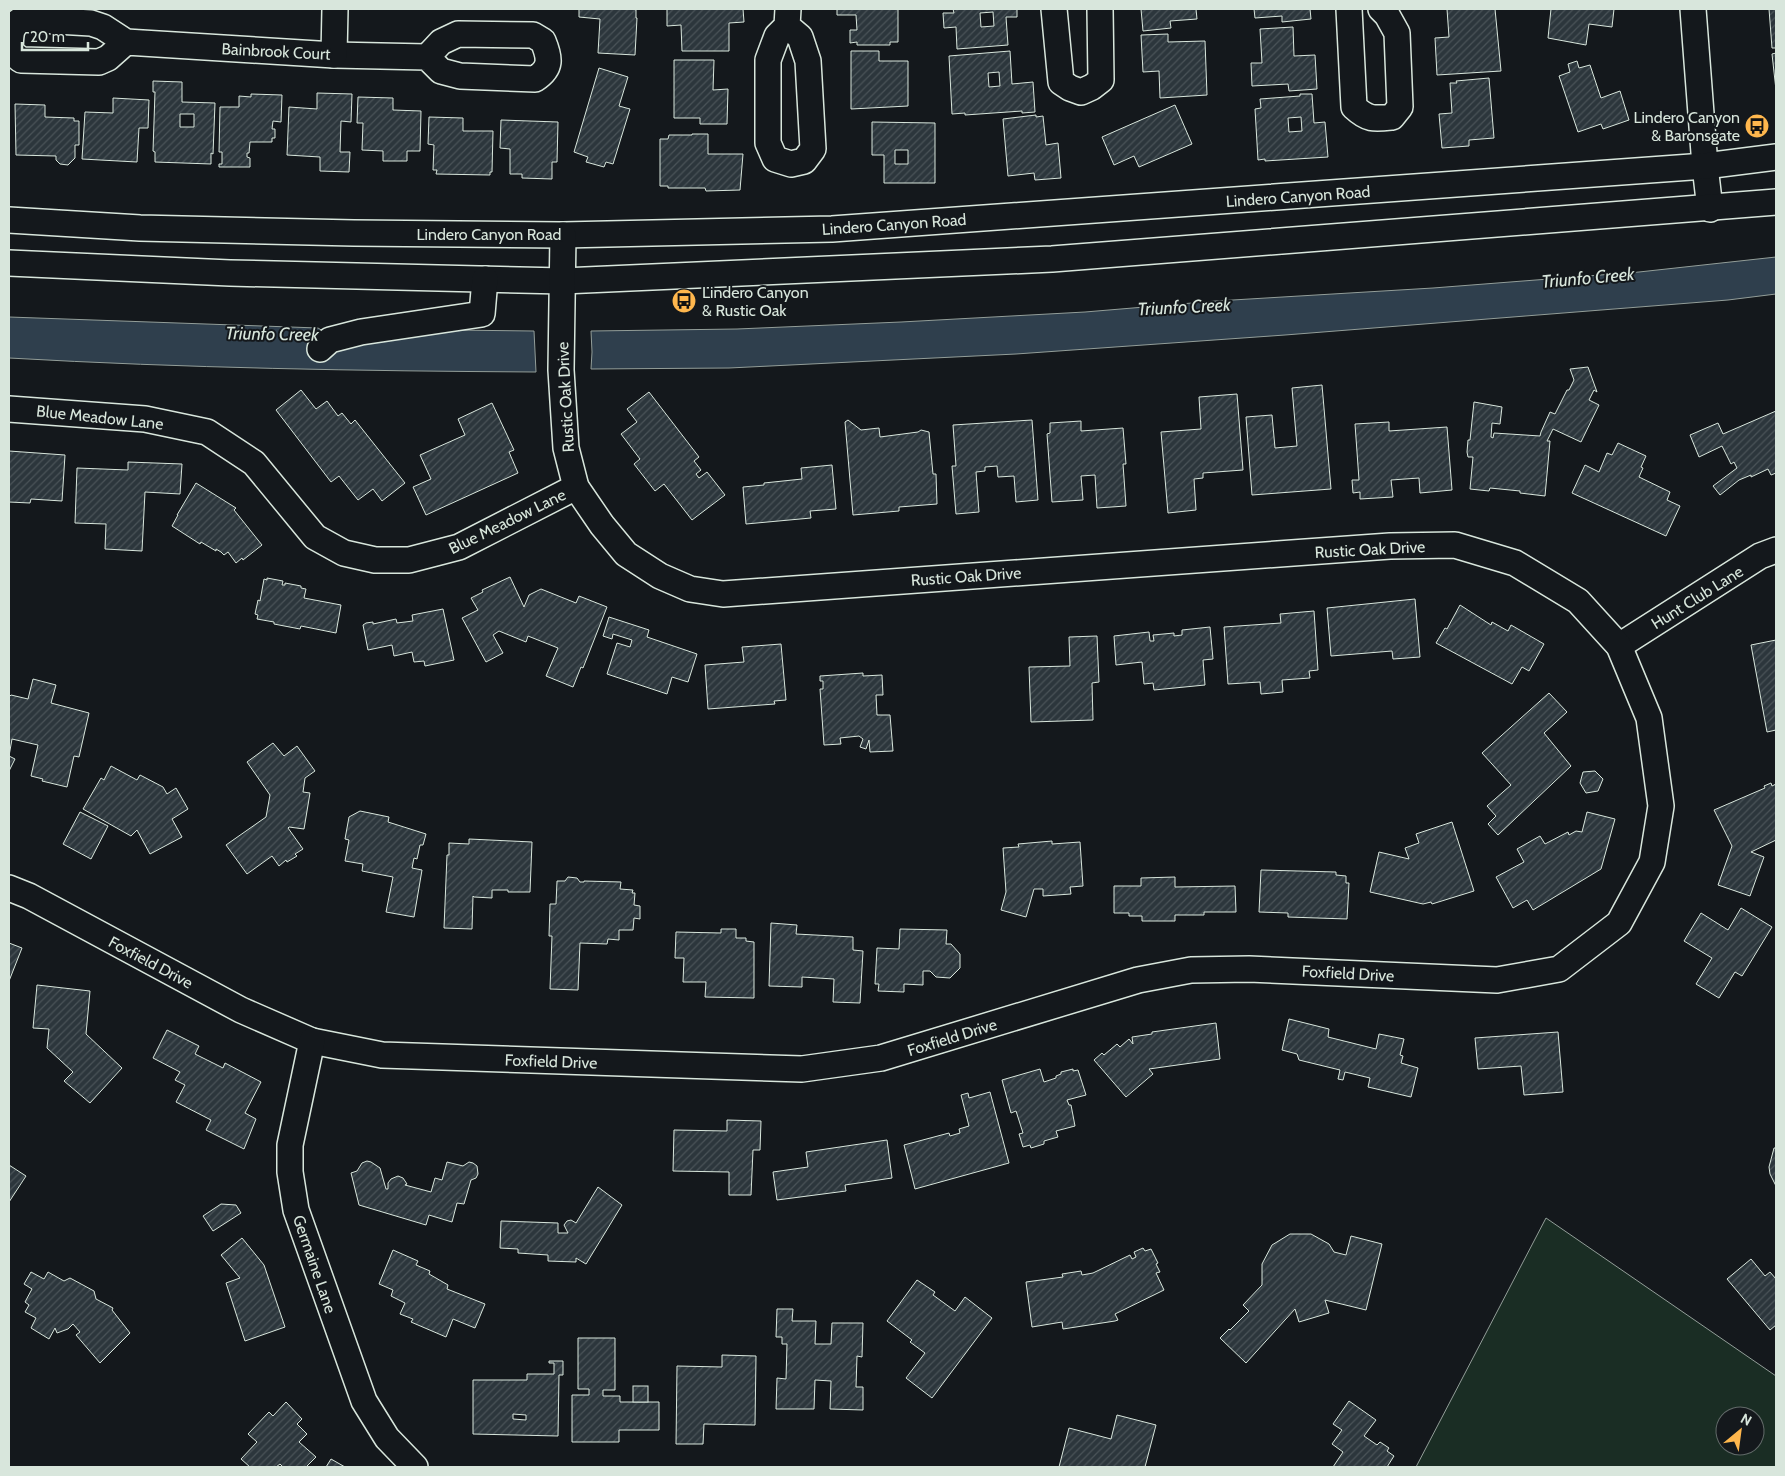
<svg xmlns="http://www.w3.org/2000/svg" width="1785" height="1476" viewBox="0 0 1785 1476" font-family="Cabin,sans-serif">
	<defs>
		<pattern id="building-hatch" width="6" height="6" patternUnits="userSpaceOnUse" patternTransform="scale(1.25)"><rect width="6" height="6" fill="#2c363c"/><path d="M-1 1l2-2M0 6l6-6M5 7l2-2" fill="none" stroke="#4a5358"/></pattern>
	</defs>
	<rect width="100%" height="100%" fill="#14181c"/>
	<!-- grass -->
	<path fill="#1a2d24" stroke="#939e99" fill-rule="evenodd" d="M1546,1218L1776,1376V1467H1416ZM1725,1416H1755V1446H1725Z"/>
	<!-- water -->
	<g fill="#2f3f4d" stroke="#939e99">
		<polygon points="1776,257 1776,294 1728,300 1285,335 1016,354 729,368 591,369 592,352 591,331 737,329 901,322 1085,312 1216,301 1433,288 1639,272"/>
		<path d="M9,317L318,328L328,334L451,330L534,331L536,372C360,371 184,368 9,358Z"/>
	</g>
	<!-- building -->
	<g fill="url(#building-hatch)" stroke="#d8e6dc" fill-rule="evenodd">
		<polygon points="579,9 634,9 636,10 636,18 637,18 635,55 598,53 600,19 579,17"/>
		<polygon points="667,9 743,9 744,22 729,23 729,51 682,51 681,25 667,26"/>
		<polygon points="837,9 898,9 898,42 890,42 890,45 857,45 857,42 850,43 850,30 857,30 856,15 837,15"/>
		<path d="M953,9H1017V17H1006L1008,45L957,49L956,27L944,28L943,13H954ZM993,12L994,26L981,27L980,13Z"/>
		<polygon points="1141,9 1196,9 1197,19 1170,21 1171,28 1143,31"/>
		<polygon points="1254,9 1310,9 1311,19 1282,22 1282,16 1255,18"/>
		<polygon points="1447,9 1495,9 1501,71 1437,75 1435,38 1449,37"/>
		<polygon points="1551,9 1614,9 1612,27 1589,24 1586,45 1548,38"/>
		<polygon points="1769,9 1776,9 1776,48 1772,48"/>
		<polygon points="1293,27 1294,56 1315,55 1317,89 1289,91 1288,84 1252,86 1251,63 1262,63 1260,29"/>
		<polygon points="1168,34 1168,42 1205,41 1207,95 1160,98 1159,71 1143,72 1141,35"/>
		<polygon points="851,51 879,51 879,61 908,61 908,106 851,109"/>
		<path d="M1010,51L1012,84L1033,82L1035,112L1022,113V111L965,115V113L952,114L949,56ZM999,72L1000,86L989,87L988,73Z"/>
		<polygon points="1776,53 1776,90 1772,54"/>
		<polygon points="674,60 714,60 713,90 728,89 727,124 700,124 700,118 674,118"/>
		<polygon points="1577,61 1579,68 1590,65 1601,98 1620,91 1629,120 1603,129 1601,124 1578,132 1559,76 1570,72 1568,64"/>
		<polygon points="599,68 628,77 619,106 630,109 613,164 606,162 604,167 586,162 588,157 574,152"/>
		<polygon points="1489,78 1494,138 1469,140 1469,146 1442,148 1439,114 1452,113 1450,83 1457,83 1456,81"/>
		<path d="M153,81L182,82V102L215,103L213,154L211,153V164L155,162V152L153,151L155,92H153ZM180,114H194V127H180Z"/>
		<polygon points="317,93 352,94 351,122 341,121 340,152 350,152 349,172 320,171 320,157 287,155 289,107 317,109"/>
		<polygon points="251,94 282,95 281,122 273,121 272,129 275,129 275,138 272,138 272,142 250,142 249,153 247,153 247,157 250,158 250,167 219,167 219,164 222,164 222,152 219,152 220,107 239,107 239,96 251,97"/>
		<path d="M1300,94H1312L1314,123L1325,122L1328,157L1265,161V159L1258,160L1255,109L1261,108L1260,99L1300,96ZM1301,117L1302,131L1289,132L1288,118Z"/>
		<polygon points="358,97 393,98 393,110 421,111 420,151 407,151 407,161 383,161 383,151 362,150 363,123 357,123"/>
		<polygon points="113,98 149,100 148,128 139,128 137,162 82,159 85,112 113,113"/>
		<polygon points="15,104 45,105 45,117 74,118 74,121 79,121 79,145 75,145 75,158 68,165 60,164 56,160 56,156 16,155"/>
		<polygon points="1175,105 1192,144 1139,167 1134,156 1114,165 1102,137"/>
		<polygon points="1036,115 1036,117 1043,116 1046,145 1058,143 1061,178 1035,180 1034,173 1008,176 1003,119"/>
		<polygon points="429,117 463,118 463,131 493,131 492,172 490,172 490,175 436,174 437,170 433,170 434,145 428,144"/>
		<polygon points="501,120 558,122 557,162 552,162 552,179 522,178 522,174 510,174 510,149 500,148"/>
		<path d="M872,122L935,123V183H884V155H872ZM895,150H908V164H895Z"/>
		<polygon points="692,134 708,134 708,154 743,154 740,190 706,191 705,188 668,188 668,186 660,186 660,139 668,139 669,135 692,135"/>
		<polygon points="1588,367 1597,392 1594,390 1589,400 1599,405 1581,442 1553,429 1547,441 1550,441 1545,496 1520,493 1520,491 1490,488 1489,491 1470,489 1473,457 1468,457 1467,452 1468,440 1470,440 1474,402 1502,407 1500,424 1492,423 1491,437 1493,438 1494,433 1540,436 1541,432 1550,412 1555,414 1567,390 1569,390 1574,380 1570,369"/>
		<polygon points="1322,385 1331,489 1252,495 1246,417 1272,415 1275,448 1297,446 1292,388"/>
		<polygon points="301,390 316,409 327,401 338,416 342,413 351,424 355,420 405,483 382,501 373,489 358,500 339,476 331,482 276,410"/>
		<polygon points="649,392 699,457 694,461 701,470 696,474 699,478 707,472 725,495 692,520 664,484 655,491 634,464 640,459 621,434 637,422 627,409"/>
		<polygon points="1237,394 1243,470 1203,473 1203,478 1194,479 1196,510 1168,513 1161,432 1201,429 1199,397"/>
		<polygon points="492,403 514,450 509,452 518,473 426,515 413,487 431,479 420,455 465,435 458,419"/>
		<polygon points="1776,411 1776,473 1771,475 1768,469 1751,477 1751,475 1739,480 1720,495 1713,486 1737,468 1734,462 1731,464 1722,446 1699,457 1690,435 1718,423 1723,434"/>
		<polygon points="848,420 861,430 879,428 880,437 918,432 921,430 929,432 933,474 936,474 937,504 899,507 899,511 853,515 845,422"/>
		<polygon points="1032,420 1038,500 1016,502 1014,476 998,477 997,466 985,467 985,471 976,472 979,512 956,514 952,466 956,466 953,425"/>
		<polygon points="1081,421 1081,431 1123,428 1126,464 1123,464 1126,506 1097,508 1095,475 1081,476 1083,500 1052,502 1047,434 1050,433 1050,423"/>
		<polygon points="1389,422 1389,431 1447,427 1452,490 1420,493 1419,478 1391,480 1393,497 1360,499 1360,492 1353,493 1352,480 1359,480 1355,424"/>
		<polygon points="1618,443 1646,456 1641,467 1643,468 1639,477 1670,492 1667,500 1680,506 1666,536 1572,493 1585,465 1599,472 1607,453 1612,455"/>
		<polygon points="9,451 65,455 62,501 31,499 30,503 9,502"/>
		<polygon points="128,462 182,464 180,494 145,492 142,551 105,549 106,524 75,523 77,468 128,470"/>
		<polygon points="832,465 836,509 810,511 811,518 746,524 743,487 764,485 764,483 802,479 801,468"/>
		<polygon points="196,483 236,508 234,510 262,545 243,560 242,558 236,563 228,552 224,555 221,552 216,549 216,551 201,542 200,544 172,526 178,515 177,515"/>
		<polygon points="510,577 524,607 529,595 541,589 576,603 579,596 607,607 583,668 581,667 573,687 546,676 558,648 528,636 526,642 499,631 493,635 503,653 486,662 462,618 478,610 471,598 483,592 482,590"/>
		<polygon points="267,578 283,581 282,585 285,585 285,583 301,586 301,588 306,589 304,598 341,605 336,633 301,626 300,629 274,624 274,622 257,619 258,615 255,614 258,600 260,601 264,579 267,580"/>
		<polygon points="1415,599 1420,657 1393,659 1392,651 1331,656 1327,608"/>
		<polygon points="1460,605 1491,625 1492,622 1508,631 1511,625 1544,644 1529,671 1522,667 1512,684 1436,643 1445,628 1447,629"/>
		<polygon points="443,609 454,660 425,666 424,661 414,662 412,652 394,656 392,645 368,650 363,625 366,623 373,622 373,624 396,619 397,623 413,621 412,615"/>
		<polygon points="1314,611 1318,670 1309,671 1310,678 1282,680 1283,692 1261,694 1260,682 1228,684 1224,627 1281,623 1280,614"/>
		<polygon points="609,617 649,630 647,637 697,654 688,682 672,677 667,694 607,674 617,643 630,647 632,640 613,634 612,639 603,636"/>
		<polygon points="1210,627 1213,659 1203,660 1205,685 1154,690 1153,683 1144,684 1142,662 1116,665 1114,636 1149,632 1150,641 1154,641 1153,635 1174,633 1174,636 1182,635 1182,630"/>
		<polygon points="1097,636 1099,682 1092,683 1093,720 1031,722 1029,667 1070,666 1069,637"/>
		<polygon points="1776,640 1776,730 1767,732 1751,645"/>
		<polygon points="781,644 786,700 774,701 775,704 708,709 705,665 744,662 742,647"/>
		<polygon points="863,673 863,676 882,675 883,695 876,695 877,715 890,715 893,751 870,752 869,740 866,749 860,747 863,739 859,736 840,738 841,744 824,745 820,689 823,689 823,681 820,681 820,676"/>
		<polygon points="33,679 56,685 51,703 89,713 79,757 74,756 67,787 42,781 43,779 31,776 38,745 12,739 9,756 9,697 11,695 28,699"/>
		<polygon points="1549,693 1567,712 1544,733 1571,766 1498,835 1488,824 1496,816 1487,806 1511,785 1482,753"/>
		<polygon points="273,743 284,756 297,746 315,771 305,778 303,792 310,793 304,829 289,827 288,828 303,849 295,854 297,856 287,862 286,860 279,866 272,856 247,874 226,845 266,817 270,795 247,762"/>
		<polygon points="9,756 15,759 9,771"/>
		<polygon points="111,766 137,780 140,775 163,787 167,794 176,788 188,809 172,819 182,837 150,854 137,830 131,836 83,809 101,778 104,780"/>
		<polygon points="1595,771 1603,779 1598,791 1586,793 1580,783 1583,772"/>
		<polygon points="1771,783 1772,786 1776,784 1776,840 1751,852 1764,857 1750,896 1718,885 1732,846 1714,810 1765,788 1764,786"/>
		<polygon points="360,811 389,817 388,822 426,834 423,845 420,845 417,859 414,858 412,868 422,870 414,917 386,912 393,877 362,871 363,864 345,861 349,840 345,839 349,817"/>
		<polygon points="80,812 108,826 91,859 63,844"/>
		<polygon points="1587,812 1615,819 1601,869 1533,910 1527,900 1513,908 1496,877 1524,862 1517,849 1540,836 1545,844 1568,832 1569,835 1576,831 1582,832"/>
		<polygon points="1452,822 1474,891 1432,904 1431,902 1423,904 1370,892 1379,852 1409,859 1405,848 1419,843 1416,834"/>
		<polygon points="469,839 532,842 530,892 508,892 508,890 492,890 492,898 474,897 473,896 472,929 444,928 447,855 449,855 449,843 469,844"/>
		<polygon points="1052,841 1052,844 1080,842 1083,886 1070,887 1071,894 1043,896 1043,889 1034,889 1026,917 1001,910 1006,892 1003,848 1019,847 1018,844"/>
		<polygon points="1261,870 1336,872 1336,875 1346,876 1346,883 1349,883 1347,919 1288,917 1288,913 1259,912"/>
		<polygon points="568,877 577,878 580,882 584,882 584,881 621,882 620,889 633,890 632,893 635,893 634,905 640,906 640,919 634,918 633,930 619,930 619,940 608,939 607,944 580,943 578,990 550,989 552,936 549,936 550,904 556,904 557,881 565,881"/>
		<polygon points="1175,877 1175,887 1235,886 1236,912 1204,912 1204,915 1175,915 1175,921 1142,921 1142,916 1129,916 1129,913 1114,913 1114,886 1141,886 1141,878"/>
		<polygon points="1741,908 1772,927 1742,976 1735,972 1719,998 1696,984 1712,958 1684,941 1701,913 1728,930"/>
		<polygon points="771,923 797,925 796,934 853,937 853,950 863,951 860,1003 833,1002 834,979 802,977 802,987 769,986"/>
		<polygon points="721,929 736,929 736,938 746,938 746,941 754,942 754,998 705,997 706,982 683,982 684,958 675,958 676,932 721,933"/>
		<polygon points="900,929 947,930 946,944 951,944 960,954 960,968 950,978 936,977 930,971 923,971 923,985 904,984 904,992 878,991 879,984 875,984 877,948 899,949"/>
		<polygon points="9,943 22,948 9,981"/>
		<polygon points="37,985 90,991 86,1034 122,1068 90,1103 64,1081 73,1072 47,1048 49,1029 33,1028"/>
		<polygon points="1289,1019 1329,1029 1328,1037 1376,1049 1379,1034 1404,1039 1400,1055 1403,1056 1401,1063 1418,1068 1411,1097 1368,1087 1370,1078 1345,1072 1343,1080 1338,1079 1340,1070 1299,1060 1297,1054 1282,1050"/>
		<polygon points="1216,1023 1220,1059 1149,1069 1153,1074 1126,1097 1094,1060 1102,1053 1104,1055 1117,1044 1120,1047 1129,1039 1133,1044 1132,1037 1152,1034 1152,1032"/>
		<polygon points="167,1030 199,1046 195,1054 223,1068 225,1063 261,1082 245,1113 256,1119 244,1149 206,1130 211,1120 176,1102 185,1085 175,1080 180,1072 153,1058"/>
		<polygon points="1558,1032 1563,1092 1524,1095 1521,1066 1478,1069 1475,1038"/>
		<polygon points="1040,1069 1044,1082 1056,1078 1056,1076 1061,1074 1061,1072 1073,1069 1073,1071 1078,1070 1086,1095 1067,1100 1069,1105 1071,1105 1075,1126 1056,1131 1058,1137 1044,1141 1044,1144 1031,1148 1030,1145 1023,1147 1019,1134 1023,1133 1016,1111 1011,1113 1002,1080"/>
		<polygon points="990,1092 1009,1163 915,1189 904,1145 949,1133 950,1136 960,1133 959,1129 969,1126 961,1095 968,1093 969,1098"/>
		<polygon points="727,1120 761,1121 760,1150 753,1150 751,1195 729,1195 729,1172 673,1171 674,1130 727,1131"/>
		<polygon points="887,1140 892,1178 845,1185 846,1191 777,1200 773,1172 808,1167 806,1152"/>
		<polygon points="1774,1148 1776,1148 1776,1186 1770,1174 1769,1167"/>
		<polygon points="367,1161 371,1162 380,1168 386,1189 388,1189 388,1183 391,1179 398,1176 403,1178 407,1184 405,1185 431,1192 435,1178 442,1180 447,1162 463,1166 469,1162 473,1163 477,1166 478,1174 476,1178 471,1180 464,1204 457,1203 452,1222 429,1215 426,1225 359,1205 351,1173 357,1171 362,1163"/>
		<polygon points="9,1165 26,1176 9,1202"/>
		<polygon points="598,1187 622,1205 586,1264 576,1258 576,1262 548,1261 548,1255 518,1253 518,1249 500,1248 501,1221 558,1223 558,1233 568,1233 564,1225 567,1221 571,1220 576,1223"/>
		<polygon points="221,1204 236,1205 241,1213 213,1231 203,1216"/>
		<polygon points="1290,1234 1311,1234 1329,1244 1334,1252 1346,1255 1351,1236 1382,1244 1366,1310 1325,1300 1329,1313 1299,1322 1295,1309 1246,1363 1220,1338 1229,1329 1230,1330 1249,1311 1243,1305 1262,1285 1262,1264 1272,1245"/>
		<polygon points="242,1238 264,1265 285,1327 245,1341 226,1283 240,1278 221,1255"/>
		<polygon points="1143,1248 1145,1251 1151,1249 1158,1263 1156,1264 1160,1272 1156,1273 1164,1290 1115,1314 1118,1320 1115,1321 1063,1329 1062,1322 1032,1327 1026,1282 1063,1277 1062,1274 1081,1271 1082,1275 1093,1273 1130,1255 1132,1259 1136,1257 1134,1252"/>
		<polygon points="393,1250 418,1261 416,1265 430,1271 429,1274 448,1285 447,1289 485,1304 475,1328 453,1319 446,1337 411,1322 413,1319 400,1314 405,1303 391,1296 393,1290 379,1284"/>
		<polygon points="1751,1259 1765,1276 1770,1272 1776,1279 1776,1325 1770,1330 1727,1279"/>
		<polygon points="31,1272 44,1279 48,1272 64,1281 70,1278 94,1291 96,1299 113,1308 112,1310 130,1333 100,1363 76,1335 80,1332 73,1324 68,1329 57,1333 55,1328 49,1339 31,1328 36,1318 25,1312 29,1305 25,1302 32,1289 24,1284"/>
		<polygon points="917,1280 935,1292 933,1295 955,1311 965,1297 992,1318 932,1398 906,1378 925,1353 910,1342 912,1340 887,1321"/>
		<polygon points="777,1309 793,1309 792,1321 816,1321 815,1344 831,1344 832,1323 863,1323 862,1357 857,1356 856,1387 863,1387 863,1410 830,1409 831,1381 815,1380 814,1409 776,1409 777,1378 786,1379 787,1344 782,1344 782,1337 776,1337"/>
		<polygon points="578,1338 615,1338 615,1390 603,1390 603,1396 620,1396 620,1402 659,1402 659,1430 619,1430 619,1442 572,1442 572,1395 589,1395 589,1389 578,1389"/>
		<polygon points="722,1355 756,1356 755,1425 704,1424 703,1444 676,1444 677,1366 722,1367"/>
		<path d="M549,1361H563V1375H559L558,1436L473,1434V1380H527V1374H554V1363H549ZM513,1414L526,1415V1420L513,1419Z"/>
		<rect x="633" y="1386" width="15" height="16"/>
		<polygon points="1349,1401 1376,1420 1364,1436 1377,1445 1380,1442 1389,1448 1387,1451 1394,1456 1387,1467 1333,1467 1343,1452 1332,1444 1342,1430 1333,1424"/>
		<polygon points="286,1402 302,1419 297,1424 307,1434 299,1442 316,1457 306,1467 283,1467 280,1464 276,1467 250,1467 241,1459 257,1442 248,1434 269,1412 273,1416"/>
		<polygon points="1117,1415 1156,1425 1145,1467 1059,1467 1069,1428 1111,1439"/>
		<polygon points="331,1459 345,1467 326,1467"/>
	</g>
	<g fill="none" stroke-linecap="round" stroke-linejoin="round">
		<defs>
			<g id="minor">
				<polyline points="1054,9 1061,82 1070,88 1081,92 1092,87 1101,80 1100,9"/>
				<path d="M1349,9L1354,107C1368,120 1374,119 1392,117L1400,107L1397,33L1387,15L1381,9"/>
				<polyline points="1693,9 1705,166 1710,209"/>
				<polyline points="787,26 800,37 808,61 813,149 804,161 791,164 775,159 768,143 768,60 777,36 787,26 788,9"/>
				<path d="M126,42L108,58L99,62L21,60L10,51C11,36 9,27 22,19L91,23L103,27L126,42L334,55L427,57L441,71L460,76L535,79C552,68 550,58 543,41L533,35L458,34L441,42L427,57"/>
				<polyline points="334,55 335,9"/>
				<polyline points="9,220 140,228 354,233 563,235 832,229 1705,166 1776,157"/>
				<polyline points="9,263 230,273 563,281 1052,259 1776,202"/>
				<polyline points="320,349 330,340 361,332 482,314 485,279"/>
				<polyline points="9,409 145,419 207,432 254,463 315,537 344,553 375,560 409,560 459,547 576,487"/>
				<polyline points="1619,646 1760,556 1776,550"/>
				<polyline points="9,888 29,896 241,1010 312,1041 382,1055 802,1069 881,1058 1138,980 1191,970 1249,969 1497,980 1559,969 1619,923 1652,862 1661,806 1649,718 1619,646 1578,601 1515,563 1455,545 1390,546 723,594 690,589 660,576 626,554 602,525 576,487 566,448 561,370 563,235"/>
				<polyline points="312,1041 290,1145 290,1172 296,1210 364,1401 387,1438 415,1467"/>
			</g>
		</defs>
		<!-- minor casing -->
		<use href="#minor" stroke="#d8e6dc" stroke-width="28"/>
		<!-- minor -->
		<use href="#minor" stroke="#14181c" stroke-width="25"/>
	</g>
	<!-- icons -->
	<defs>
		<symbol id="bus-disc" viewBox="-11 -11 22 22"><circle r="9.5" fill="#ffb74d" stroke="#14181c"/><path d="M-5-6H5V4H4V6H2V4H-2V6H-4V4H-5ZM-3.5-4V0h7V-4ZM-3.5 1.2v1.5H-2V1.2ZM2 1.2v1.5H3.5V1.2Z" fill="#111"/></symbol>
	</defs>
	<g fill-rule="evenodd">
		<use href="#bus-disc" x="1743" y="112" width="28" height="28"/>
		<use href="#bus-disc" x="670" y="287" width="28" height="28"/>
	</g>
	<g text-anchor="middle" stroke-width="4" stroke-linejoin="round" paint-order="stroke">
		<!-- street labels -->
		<g font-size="16" fill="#d8e6dc" stroke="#14181c">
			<text transform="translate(276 51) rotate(3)" y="6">Bainbrook Court</text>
			<text transform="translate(1298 196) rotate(-4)" y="6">Lindero Canyon Road</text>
			<text transform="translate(894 224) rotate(-4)" y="6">Lindero Canyon Road</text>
			<text x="489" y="240">Lindero Canyon Road</text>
			<text transform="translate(565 397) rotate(-93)" y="6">Rustic Oak Drive</text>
			<text transform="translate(100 417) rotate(6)" y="6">Blue Meadow Lane</text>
			<text transform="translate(507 521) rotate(-26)" y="6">Blue Meadow Lane</text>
			<text transform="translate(1370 549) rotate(-3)" y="6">Rustic Oak Drive</text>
			<text transform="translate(966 576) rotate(-4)" y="6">Rustic Oak Drive</text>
			<text transform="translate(1697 597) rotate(-32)" y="6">Hunt Club Lane</text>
			<text transform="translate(151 962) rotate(28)" y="6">Foxfield Drive</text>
			<text transform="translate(1348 973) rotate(3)" y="6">Foxfield Drive</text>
			<text transform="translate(952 1037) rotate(-17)" y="6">Foxfield Drive</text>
			<text transform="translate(551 1061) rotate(2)" y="6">Foxfield Drive</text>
			<text transform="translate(315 1264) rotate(71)" y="6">Germaine Lane</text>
		</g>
		<!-- poi labels -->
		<g font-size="16" fill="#d8e6dc" stroke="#14181c" text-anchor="end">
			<text x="1740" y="123">Lindero Canyon<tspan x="1740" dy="18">&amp; Baronsgate</tspan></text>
			<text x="702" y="298" text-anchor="start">Lindero Canyon<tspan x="702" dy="18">&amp; Rustic Oak</tspan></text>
		</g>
		<!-- water labels -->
		<g font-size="18" font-style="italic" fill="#d8e6dc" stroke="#14181c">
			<text transform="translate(1588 278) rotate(-5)" y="6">Triunfo Creek</text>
			<text transform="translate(1184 307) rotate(-3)" y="6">Triunfo Creek</text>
			<text transform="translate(272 334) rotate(1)" y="6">Triunfo Creek</text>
		</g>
	</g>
	<!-- border -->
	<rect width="1785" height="1476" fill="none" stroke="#d8e6dc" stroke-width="20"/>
	<!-- north arrow -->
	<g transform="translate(1740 1431) rotate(29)"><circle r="24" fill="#14181c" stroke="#626a69"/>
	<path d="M0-4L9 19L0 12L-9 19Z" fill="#ffb74d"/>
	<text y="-8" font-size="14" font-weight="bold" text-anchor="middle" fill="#d8e6dc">N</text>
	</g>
	<!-- scale -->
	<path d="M22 42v8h66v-8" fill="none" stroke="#d8e6dc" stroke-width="2.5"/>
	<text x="30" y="42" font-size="15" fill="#d8e6dc" stroke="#14181c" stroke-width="4" paint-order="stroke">20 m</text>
</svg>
